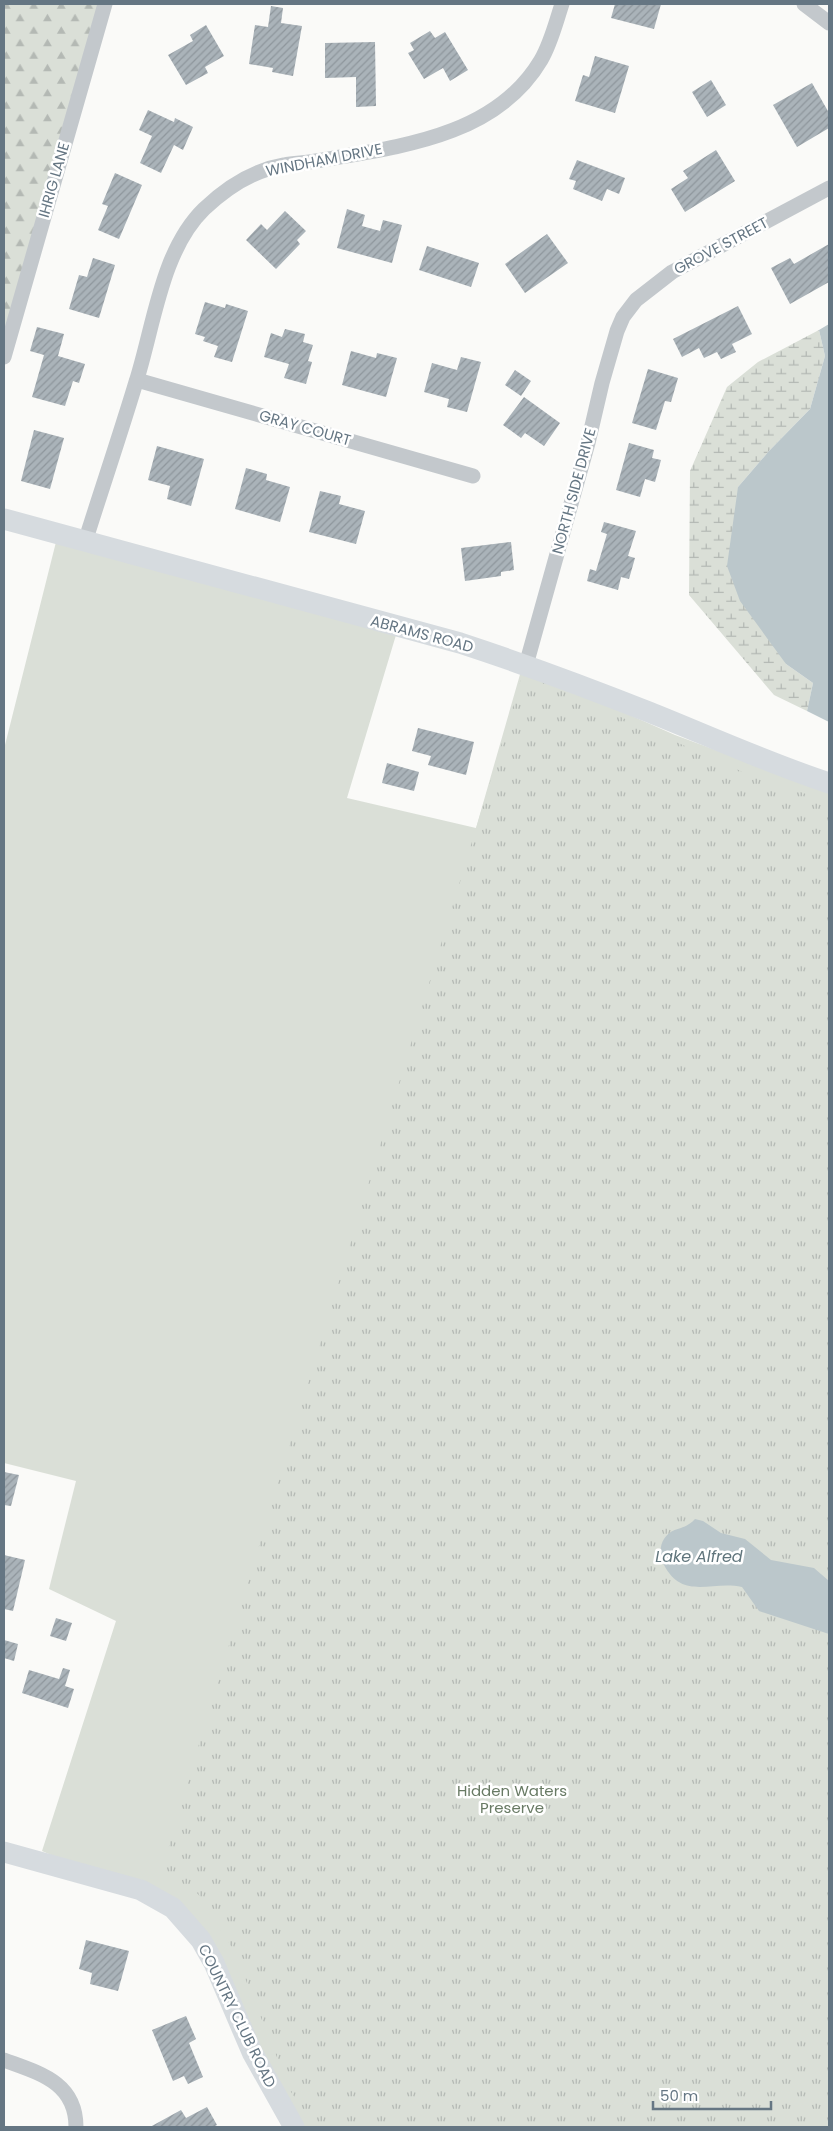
<svg xmlns="http://www.w3.org/2000/svg" width="833" height="2131" viewBox="0 0 833 2131" font-family="Poppins,sans-serif">
	<defs>
		<pattern id="forest-firs" width="22" height="20" patternUnits="userSpaceOnUse" patternTransform="scale(1.25)"><rect width="22" height="20" fill="#dadfd7"/><path d="M5 1l3.5 6h-7zM16 11l3.5 6h-7z" fill="#b4b9b4"/></pattern>
		<pattern id="wetland-marsh" width="20" height="14" patternUnits="userSpaceOnUse" patternTransform="scale(1.25)"><rect width="20" height="14" fill="#dadfd7"/><path d="M1 5h8M5 5V1M11 12h8M15 12V8" fill="none" stroke="#b4b9b4"/></pattern>
		<pattern id="park-tufts" width="24" height="20" patternUnits="userSpaceOnUse" patternTransform="scale(1.25)"><rect width="24" height="20" fill="#dadfd7"/><path d="M3 7l-1-3M5 7V3M7 7l1-3M15 17l-1-3M17 17v-4M19 17l1-3" fill="none" stroke="#b4b9b4"/></pattern>
		<pattern id="building-hatch" width="6" height="6" patternUnits="userSpaceOnUse" patternTransform="scale(1.25)"><rect width="6" height="6" fill="#aab3b9"/><path d="M-1 1l2-2M0 6l6-6M5 7l2-2" fill="none" stroke="#8e969c"/></pattern>
	</defs>
	<rect width="100%" height="100%" fill="#fafaf8"/>
	<!-- grass -->
	<polygon fill="#dadfd7" points="56,542 396,635 347,798 476,828 521,671 589,697 675,735 829,792 829,2127 304,2127 283,2092 194,1918 42,1851 116,1621 49,1589 76,1481 4,1463 4,749"/>
	<!-- forest -->
	<polygon fill="url(#forest-firs)" points="4,4 100,4 4,357"/>
	<!-- wetland -->
	<polygon fill="url(#wetland-marsh)" points="819,330 825,356 810,409 769,451 738,487 786,664 813,683 807,711 774,695 689,595 690,471 727,387 758,362"/>
	<!-- park -->
	<polygon fill="url(#park-tufts)" points="523,673 745,773 829,802 829,2127 315,2127 291,2092 234,1951 198,1894 163,1870 173,1830"/>
	<!-- water -->
	<g fill="#bbc7cb">
		<polygon points="829,324 829,722 807,711 813,683 786,664 740,601 727,566 738,487 769,451 810,409 825,356 819,330"/>
		<path d="M695,1519L703,1521L721,1533L745,1539L771,1560L814,1568L829,1581V1634L759,1611L742,1587C712,1580 683,1601 664,1565C660,1558 659,1546 664,1539C674,1525 683,1532 695,1519Z"/>
	</g>
	<!-- building -->
	<g fill="url(#building-hatch)">
		<polygon points="615,4 661,4 654,29 611,18"/>
		<polygon points="271,6 283,8 281,23 302,26 293,76 272,72 273,68 249,64 255,25 268,27"/>
		<polygon points="206,25 224,56 205,67 208,73 186,85 168,55 193,41 190,35"/>
		<polygon points="430,31 435,38 445,32 468,70 450,81 443,68 424,79 408,53 414,50 410,43"/>
		<polygon points="375,42 376,106 356,107 356,77 325,78 325,43"/>
		<polygon points="595,56 629,66 615,113 575,101 583,75 589,77"/>
		<polygon points="711,80 726,105 707,117 692,92"/>
		<polygon points="812,83 829,113 829,128 797,147 773,105"/>
		<polygon points="148,110 174,122 175,118 193,127 183,150 174,145 161,173 140,163 152,136 139,130"/>
		<polygon points="716,150 735,181 685,212 671,189 688,178 683,171"/>
		<polygon points="577,160 625,178 619,194 607,189 602,201 573,189 576,181 569,179"/>
		<polygon points="115,173 142,185 119,239 98,230 108,206 102,204"/>
		<polygon points="347,209 365,215 362,226 380,231 383,220 402,225 392,263 337,248"/>
		<polygon points="285,211 306,231 297,240 300,244 276,269 246,240 261,224 267,230"/>
		<polygon points="547,234 568,263 525,293 505,264"/>
		<polygon points="829,244 829,282 790,304 771,268 790,258 794,264"/>
		<polygon points="427,246 479,263 471,287 419,270"/>
		<polygon points="93,258 115,265 99,318 69,309 79,275 87,277"/>
		<polygon points="205,302 225,308 226,304 248,311 232,362 214,357 218,346 203,341 205,337 195,334"/>
		<polygon points="738,306 752,334 732,344 736,352 721,359 717,352 704,358 699,348 682,357 673,339"/>
		<polygon points="37,327 64,334 58,356 85,364 79,383 73,381 65,406 32,397 44,355 30,351"/>
		<polygon points="285,329 305,334 303,342 313,345 308,361 312,362 306,384 284,378 289,364 264,357 271,333 282,337"/>
		<polygon points="351,351 376,358 377,353 397,358 386,397 342,385"/>
		<polygon points="461,357 481,362 467,412 447,407 449,399 424,392 432,363 457,370"/>
		<polygon points="648,369 678,378 671,402 665,401 656,430 632,423"/>
		<polygon points="515,370 531,381 521,396 505,385"/>
		<polygon points="524,397 560,423 544,446 525,433 521,438 503,425"/>
		<polygon points="34,430 64,438 50,489 21,481"/>
		<polygon points="629,443 654,450 652,458 661,460 655,482 645,479 640,497 616,490"/>
		<polygon points="157,446 204,459 191,506 167,499 170,486 148,480"/>
		<polygon points="246,468 267,474 266,480 290,487 280,522 235,509"/>
		<polygon points="320,491 341,496 339,504 365,511 356,544 309,532"/>
		<polygon points="604,522 636,531 628,556 635,558 629,579 621,577 618,590 587,581 590,569 596,571 607,534 601,532"/>
		<polygon points="511,542 514,570 501,572 501,576 465,581 461,548"/>
		<polygon points="418,728 474,742 466,775 428,765 431,756 412,751"/>
		<polygon points="387,763 419,772 414,791 382,783"/>
		<polygon points="4,1472 19,1475 11,1506 4,1505"/>
		<polygon points="4,1555 25,1560 13,1611 4,1609"/>
		<polygon points="56,1618 72,1623 66,1641 50,1636"/>
		<polygon points="4,1640 18,1644 14,1661 4,1658"/>
		<polygon points="63,1668 70,1670 65,1686 74,1689 68,1708 22,1693 29,1670 59,1679"/>
		<polygon points="86,1940 129,1951 118,1991 90,1984 92,1973 79,1969"/>
		<polygon points="186,2016 196,2039 189,2043 203,2077 188,2084 184,2076 173,2081 152,2030"/>
		<polygon points="207,2107 217,2125 213,2127 150,2127 181,2110 186,2118"/>
	</g>
	<g fill="none" stroke-linecap="round" stroke-linejoin="round">
		<!-- street -->
		<g stroke="#c3c8cc" stroke-width="15">
			<polyline points="804,4 829,23"/>
			<polyline points="4,357 105,4"/>
			<polyline points="137,380 473,476"/>
			<path d="M85,542C102,488 120,435 136,382C154,326 161,251 204,209C226,188 254,170 284,165C294,163 305,163 316,161C396,147 495,138 541,60C551,43 556,22 562,4"/>
			<polyline points="526,665 588,443 602,383 617,331 623,317 636,300 672,272 829,188"/>
			<path d="M4,2060C39,2073 76,2082 76,2127"/>
		</g>
		<!-- secondary -->
		<g stroke="#d6dbdf" stroke-width="21">
			<path d="M4,519L460,643C524,664 586,687 649,712C709,736 768,763 829,783"/>
			<polyline points="4,1852 141,1890 173,1908 201,1940 214,1963 252,2052 294,2127"/>
		</g>
	</g>
	<g text-anchor="middle" stroke-width="5" stroke-linejoin="round" paint-order="stroke">
		<!-- street labels -->
		<g font-size="15" fill="#657683" stroke="#fff">
			<text transform="translate(324 160) rotate(-11)" y="5">WINDHAM DRIVE</text>
			<text transform="translate(54 180) rotate(-74)" y="5">IHRIG LANE</text>
			<text transform="translate(721 246) rotate(-28)" y="5">GROVE STREET</text>
			<text transform="translate(305 428) rotate(16)" y="5">GRAY COURT</text>
			<text transform="translate(574 491) rotate(-75)" y="5">NORTH SIDE DRIVE</text>
			<text transform="translate(422 634) rotate(15)" y="5">ABRAMS ROAD</text>
			<text transform="translate(237 2016) rotate(64)" y="5">COUNTRY CLUB ROAD</text>
		</g>
		<!-- park labels -->
		<g font-size="15" fill="#687a64" stroke="#fff">
			<text x="512" y="1796">Hidden Waters<tspan x="512" dy="17">Preserve</tspan></text>
		</g>
		<!-- water labels -->
		<g font-size="16" font-style="italic" fill="#60757c" stroke="#fff">
			<text x="699" y="1562">Lake Alfred</text>
		</g>
	</g>
	<!-- border -->
	<rect width="833" height="2131" fill="none" stroke="#657683" stroke-width="10"/>
	<!-- scale -->
	<path d="M653 2101v8h118v-8" fill="none" stroke="#657683" stroke-width="2.5"/>
	<text x="660" y="2101" font-size="15" fill="#657683" stroke="#ffffff" stroke-width="4" paint-order="stroke">50 m</text>
</svg>
